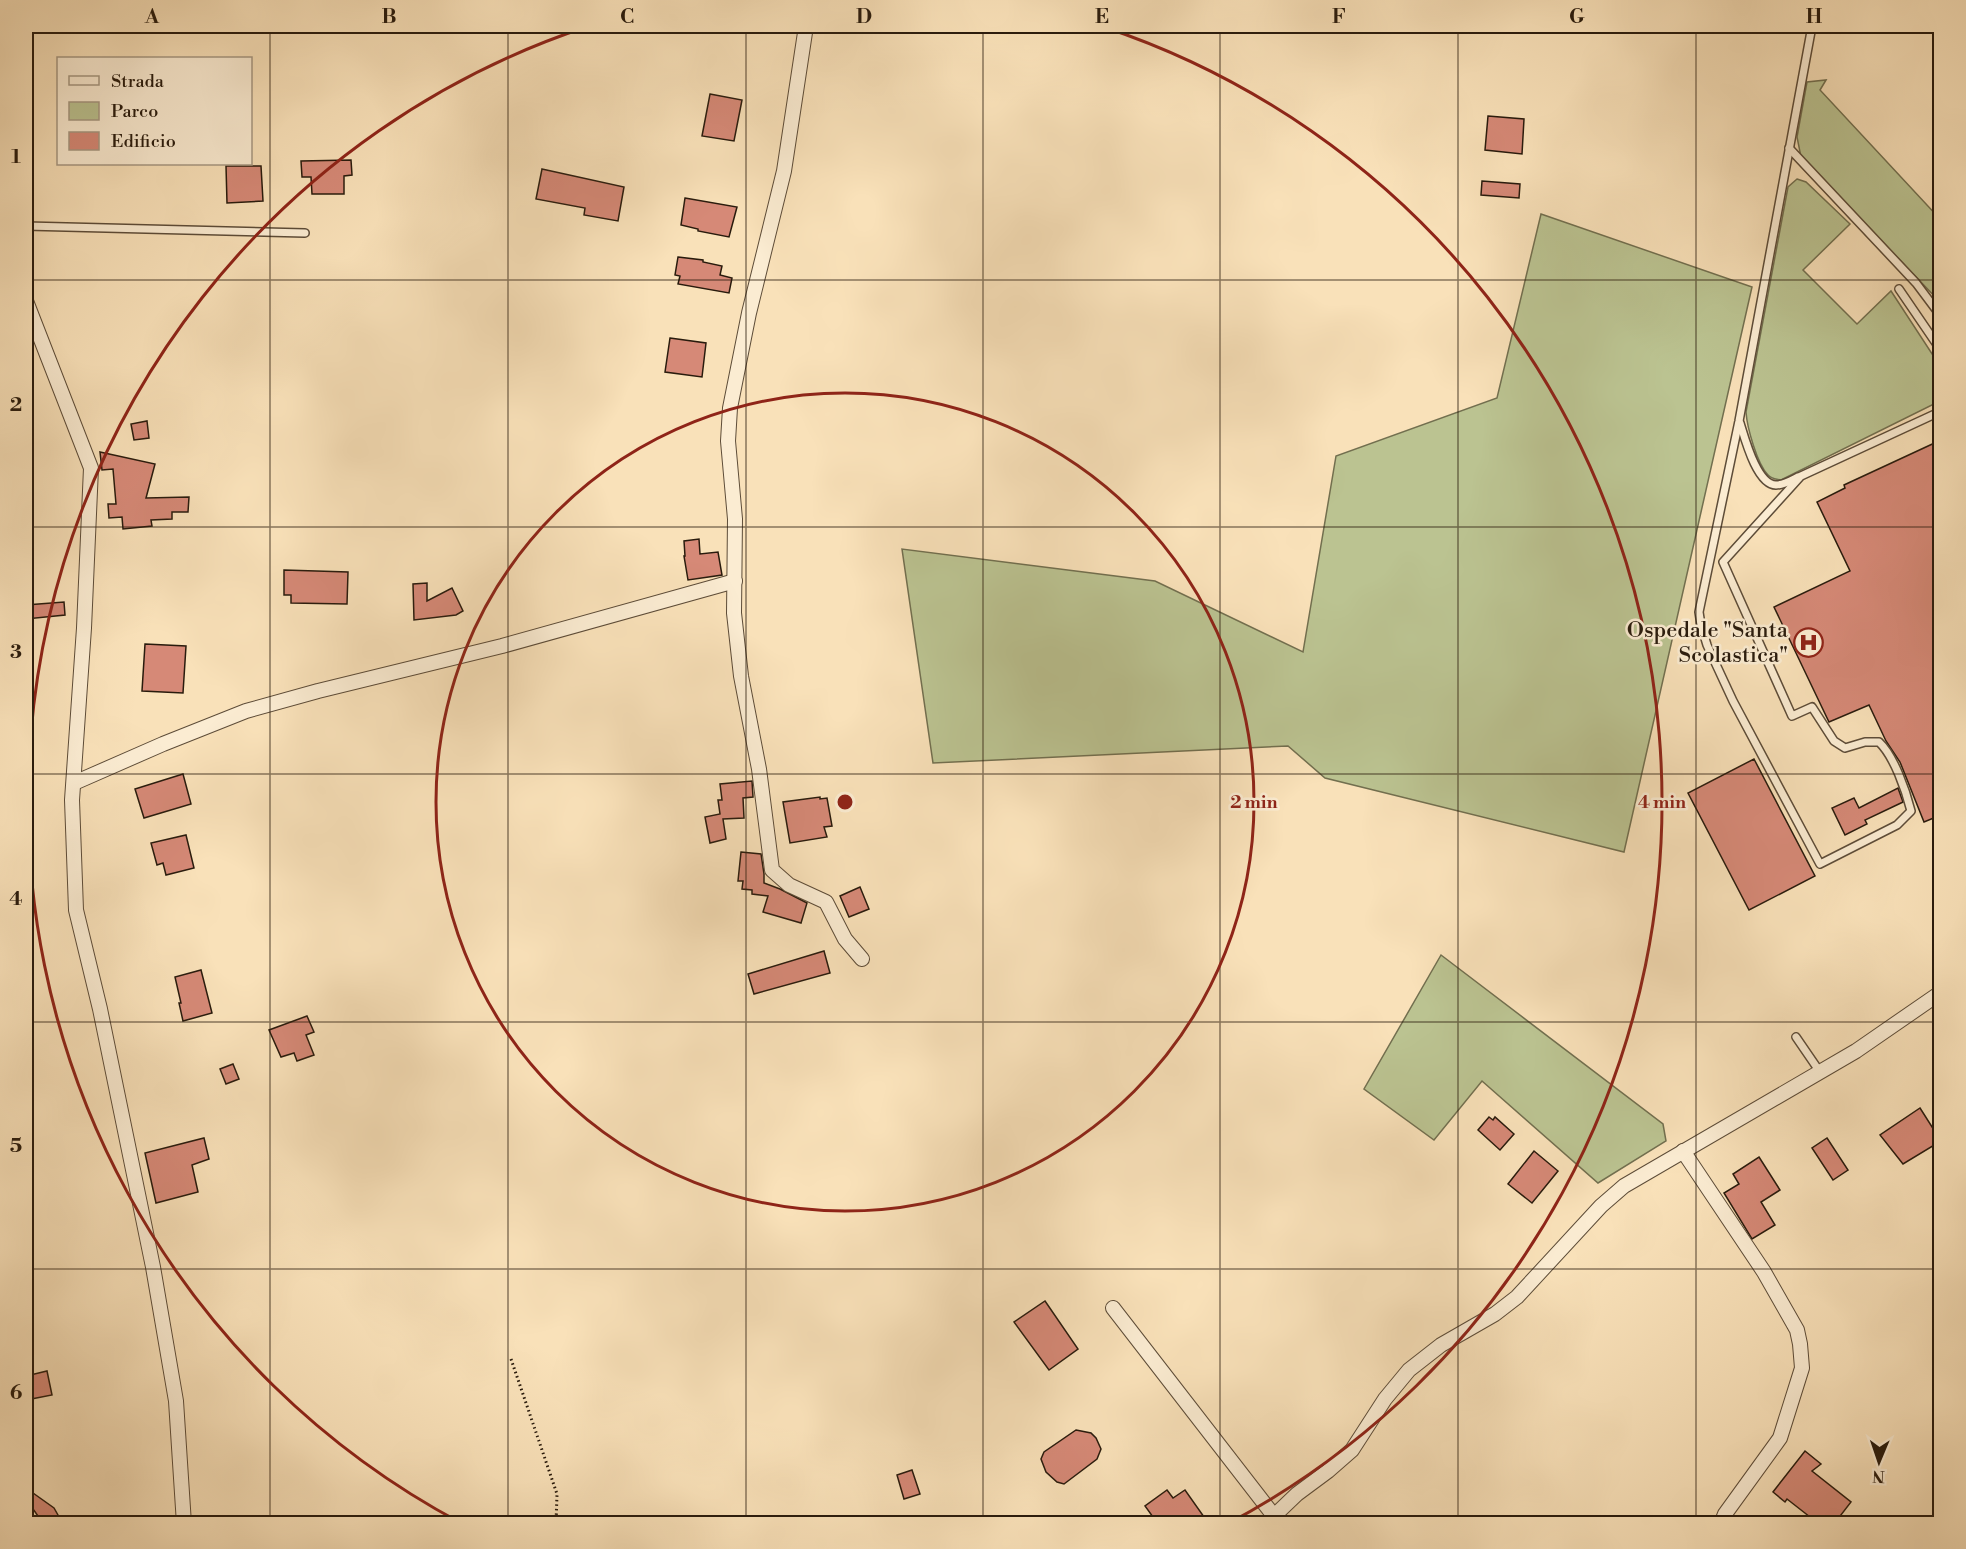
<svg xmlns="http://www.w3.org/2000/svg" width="1966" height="1549" viewBox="0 0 1966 1549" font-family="'Libre Bodoni',serif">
	<rect width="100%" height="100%" fill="#f9e1b9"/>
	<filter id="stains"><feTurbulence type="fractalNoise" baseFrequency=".00333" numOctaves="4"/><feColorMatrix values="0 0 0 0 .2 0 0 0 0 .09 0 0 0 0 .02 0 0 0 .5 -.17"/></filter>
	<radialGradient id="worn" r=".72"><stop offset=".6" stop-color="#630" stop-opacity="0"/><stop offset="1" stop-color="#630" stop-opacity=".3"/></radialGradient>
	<!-- green -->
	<g fill="#bbc391" stroke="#726f4f" stroke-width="1.5">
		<polygon points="1826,80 1820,90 1940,219 1940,302 1801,157 1797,137 1807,82"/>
		<path d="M1797,179L1806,182L1850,224L1803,270L1857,324L1891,291L1940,366V401L1781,480C1777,479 1771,479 1768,475C1757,464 1747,427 1746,412L1788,187Z"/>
		<polygon points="1541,214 1752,287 1624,852 1325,778 1288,746 933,763 902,549 1155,581 1303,652 1336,456 1497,398"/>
		<polygon points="1441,955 1663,1124 1666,1141 1598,1183 1482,1081 1434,1140 1364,1089"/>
	</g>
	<!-- building -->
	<g fill="#d68977" stroke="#291b0d" stroke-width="1.5">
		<polygon points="710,94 742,100 734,141 702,136"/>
		<polygon points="1488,116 1524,119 1522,154 1485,150"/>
		<polygon points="351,160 352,175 344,176 344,194 312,194 311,177 302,177 301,161"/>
		<polygon points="226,166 261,166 263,201 227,203"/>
		<polygon points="542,169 624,187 618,221 584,215 585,208 536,199"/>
		<polygon points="1482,181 1520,184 1519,198 1481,195"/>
		<polygon points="685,198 737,207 729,237 698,231 698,229 681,225"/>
		<polygon points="678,257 703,260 703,262 722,266 720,275 732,278 729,293 678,284 680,276 675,275"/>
		<polygon points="670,338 706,343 702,377 665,372"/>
		<polygon points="147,421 149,438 134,440 131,424"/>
		<polygon points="1941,440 1941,815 1924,822 1900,762 1886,741 1869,705 1829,722 1774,607 1850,571 1817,502 1845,488 1844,485"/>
		<polygon points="100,452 155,464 146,498 189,497 188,512 172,512 172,519 151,520 152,526 123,529 122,517 109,518 108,504 116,504 113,469 102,470"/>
		<polygon points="699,539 700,554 718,552 722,575 688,580 684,556 685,556 684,541"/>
		<polygon points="284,570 348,572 347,604 291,603 291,595 284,595"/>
		<polygon points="427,583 427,601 452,588 463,611 456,615 414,620 413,584"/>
		<polygon points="64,602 65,615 26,619 26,605"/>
		<polygon points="145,644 186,646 183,693 142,691"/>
		<polygon points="1754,759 1815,876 1749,910 1688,793"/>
		<polygon points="183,774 191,804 144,818 135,789"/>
		<polygon points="752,781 753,797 743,798 744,818 723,819 726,839 710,843 705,817 720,814 718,800 722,800 720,784"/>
		<polygon points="1898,788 1903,802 1865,820 1867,824 1845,835 1832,808 1854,798 1859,808"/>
		<polygon points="820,797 820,799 827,798 832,826 824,827 827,837 790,843 783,802"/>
		<polygon points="186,835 194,868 166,875 163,863 157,865 151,843"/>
		<polygon points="741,852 761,854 764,874 764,883 780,889 807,903 801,923 763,912 768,896 752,894 752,890 742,889 743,881 738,881"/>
		<polygon points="860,887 869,909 849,917 840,896"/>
		<polygon points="824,951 830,973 754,994 748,974"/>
		<polygon points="201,970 212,1013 183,1021 179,1003 181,1003 175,977"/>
		<polygon points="307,1016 314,1032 306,1035 314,1055 297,1061 294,1053 281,1057 269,1030"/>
		<polygon points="233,1064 239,1079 226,1084 220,1069"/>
		<polygon points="1920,1108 1941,1141 1903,1164 1880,1135"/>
		<polygon points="1489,1117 1493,1120 1495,1117 1514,1134 1500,1150 1478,1130"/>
		<polygon points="204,1138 209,1159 192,1165 198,1192 156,1203 145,1153"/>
		<polygon points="1827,1138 1848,1170 1833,1180 1812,1148"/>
		<polygon points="1534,1151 1558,1171 1532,1203 1508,1184"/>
		<polygon points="1759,1157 1780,1190 1761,1202 1775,1225 1752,1239 1724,1193 1739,1184 1733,1174"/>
		<polygon points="1045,1301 1078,1349 1049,1370 1014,1322"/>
		<polygon points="47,1371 52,1395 26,1400 26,1376"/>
		<polygon points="1076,1430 1091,1433 1096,1438 1101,1449 1097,1459 1064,1484 1057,1482 1046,1472 1041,1459 1044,1452"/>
		<polygon points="1805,1451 1821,1464 1812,1471 1851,1502 1834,1524 1819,1524 1787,1499 1785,1502 1773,1492"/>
		<polygon points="912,1470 920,1494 904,1499 897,1475"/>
		<polygon points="26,1488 54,1508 63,1524 33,1524 38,1516 26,1499"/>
		<polygon points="1167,1490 1173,1498 1185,1490 1209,1524 1158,1524 1145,1506"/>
	</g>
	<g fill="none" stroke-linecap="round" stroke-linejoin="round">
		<defs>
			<g id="lane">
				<path d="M1812,26L1739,421L1699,612L1701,625L1707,645L1733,701L1820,864L1897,825L1911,811C1906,791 1894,756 1879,742H1865L1845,748L1834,741L1812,707L1792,716L1723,562L1801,476L1935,414L1940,418"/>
				<polyline points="1789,148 1916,283 1940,315"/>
				<polyline points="26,226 305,233"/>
				<polyline points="1899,289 1940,349"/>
				<path d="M1740,423C1745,439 1757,485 1776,485C1784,485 1792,480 1798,477"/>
				<polyline points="1796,1037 1820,1072"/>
			</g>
			<g id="street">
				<polyline points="806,26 784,171 749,313 730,408 728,441 735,519 734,613 741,676 759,769 772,870 789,885 826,902 845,939 862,959"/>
				<polyline points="26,27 28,26"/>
				<polyline points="26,301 91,468 84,628 72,800 76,910 100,1009 153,1267 176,1401 184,1524"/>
				<polyline points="74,783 163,744 246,711 318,691 502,646 735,581"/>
				<polyline points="1683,1151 1764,1272 1797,1330 1800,1344 1802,1368 1780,1438 1725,1514 1721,1524"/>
				<polyline points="1113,1308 1274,1516"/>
				<polyline points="1269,1524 1274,1516 1297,1494 1328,1471 1352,1450 1385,1399 1409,1370 1441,1345 1495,1314 1517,1297 1601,1206 1624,1186 1856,1051 1940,993"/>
			</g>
		</defs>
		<!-- lane casing -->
		<use href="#lane" stroke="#5d4c38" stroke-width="10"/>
		<!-- street casing -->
		<use href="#street" stroke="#5d4c38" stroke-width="16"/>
		<!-- path -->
		<polyline stroke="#291b0d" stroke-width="3" stroke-dasharray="1.5 3" stroke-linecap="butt" points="511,1359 557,1494 556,1524"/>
		<!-- lane -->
		<use href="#lane" stroke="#fbecd2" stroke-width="7"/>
		<!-- street -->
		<use href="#street" stroke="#fbecd2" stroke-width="14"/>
	</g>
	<!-- grid -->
	<path fill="none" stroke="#291b0d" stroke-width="1.5" stroke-opacity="0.55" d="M270,26V1524M508,26V1524M746,26V1524M983,26V1524M1220,26V1524M1458,26V1524M1696,26V1524M26,280H1940M26,527H1940M26,774H1940M26,1022H1940M26,1269H1940"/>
	<!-- distance rings -->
	<g fill="none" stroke="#8f2418" stroke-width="3">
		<circle cx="845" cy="802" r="409"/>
		<path d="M461 1523A817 817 0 0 1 586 27M1104 27A817 817 0 0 1 1229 1523"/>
	</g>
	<!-- icons -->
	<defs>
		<symbol id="hospital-ring" viewBox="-11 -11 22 22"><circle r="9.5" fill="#fbecd2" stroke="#8f2418" stroke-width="1.5"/><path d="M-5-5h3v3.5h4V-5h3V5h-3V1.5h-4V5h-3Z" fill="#8f2418"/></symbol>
	</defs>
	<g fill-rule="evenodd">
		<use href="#hospital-ring" x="1792" y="626" width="33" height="33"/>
	</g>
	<g text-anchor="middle" stroke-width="5" stroke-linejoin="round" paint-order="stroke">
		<!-- poi labels -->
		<g font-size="22" fill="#291b0d" stroke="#fbecd2" text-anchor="end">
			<text x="1788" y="637">Ospedale "Santa<tspan x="1788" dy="25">Scolastica"</tspan></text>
		</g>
	</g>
	<circle cx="845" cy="802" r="9" fill="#8f2418" stroke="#fbecd2" stroke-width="3"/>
	<g font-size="18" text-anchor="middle" font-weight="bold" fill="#8f2418" stroke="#fbecd2" stroke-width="5" stroke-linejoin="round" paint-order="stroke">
		<text x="1254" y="808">2 min</text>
		<text x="1662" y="808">4 min</text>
	</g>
	<!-- margin -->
	<rect width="1966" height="1549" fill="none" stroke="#f9e1b9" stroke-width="66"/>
	<!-- legend -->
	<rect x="57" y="57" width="195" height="108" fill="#fbecd2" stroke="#a79883" stroke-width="1.5"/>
	<rect x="69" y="76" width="30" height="9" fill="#fbecd2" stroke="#a79883" stroke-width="1.5"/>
	<text x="111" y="87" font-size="18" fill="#291b0d">Strada</text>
	<rect x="69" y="102" width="30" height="18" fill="#bbc391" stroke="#a79883" stroke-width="1.5"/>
	<text x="111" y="117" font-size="18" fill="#291b0d">Parco</text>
	<rect x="69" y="132" width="30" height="18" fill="#d68977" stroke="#a79883" stroke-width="1.5"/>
	<text x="111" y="147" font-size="18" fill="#291b0d">Edificio</text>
	<!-- north arrow -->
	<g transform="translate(1879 1462) rotate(182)" stroke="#fbecd2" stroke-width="4.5" paint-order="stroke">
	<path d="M0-4.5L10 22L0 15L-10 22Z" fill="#291b0d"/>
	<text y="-9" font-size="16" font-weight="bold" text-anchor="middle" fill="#291b0d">N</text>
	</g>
	<rect x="33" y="33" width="1900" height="1483" fill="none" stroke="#291b0d" stroke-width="2"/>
	<g font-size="20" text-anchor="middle" font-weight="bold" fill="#291b0d">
		<text x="152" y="23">A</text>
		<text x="389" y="23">B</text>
		<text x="627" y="23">C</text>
		<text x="864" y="23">D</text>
		<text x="1102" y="23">E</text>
		<text x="1339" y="23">F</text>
		<text x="1577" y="23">G</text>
		<text x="1814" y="23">H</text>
		<text x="16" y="163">1</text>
		<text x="16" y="411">2</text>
		<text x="16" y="658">3</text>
		<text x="16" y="905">4</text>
		<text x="16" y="1152">5</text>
		<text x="16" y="1399">6</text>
	</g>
	<rect width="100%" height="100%" filter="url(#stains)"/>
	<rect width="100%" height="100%" fill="url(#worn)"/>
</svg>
